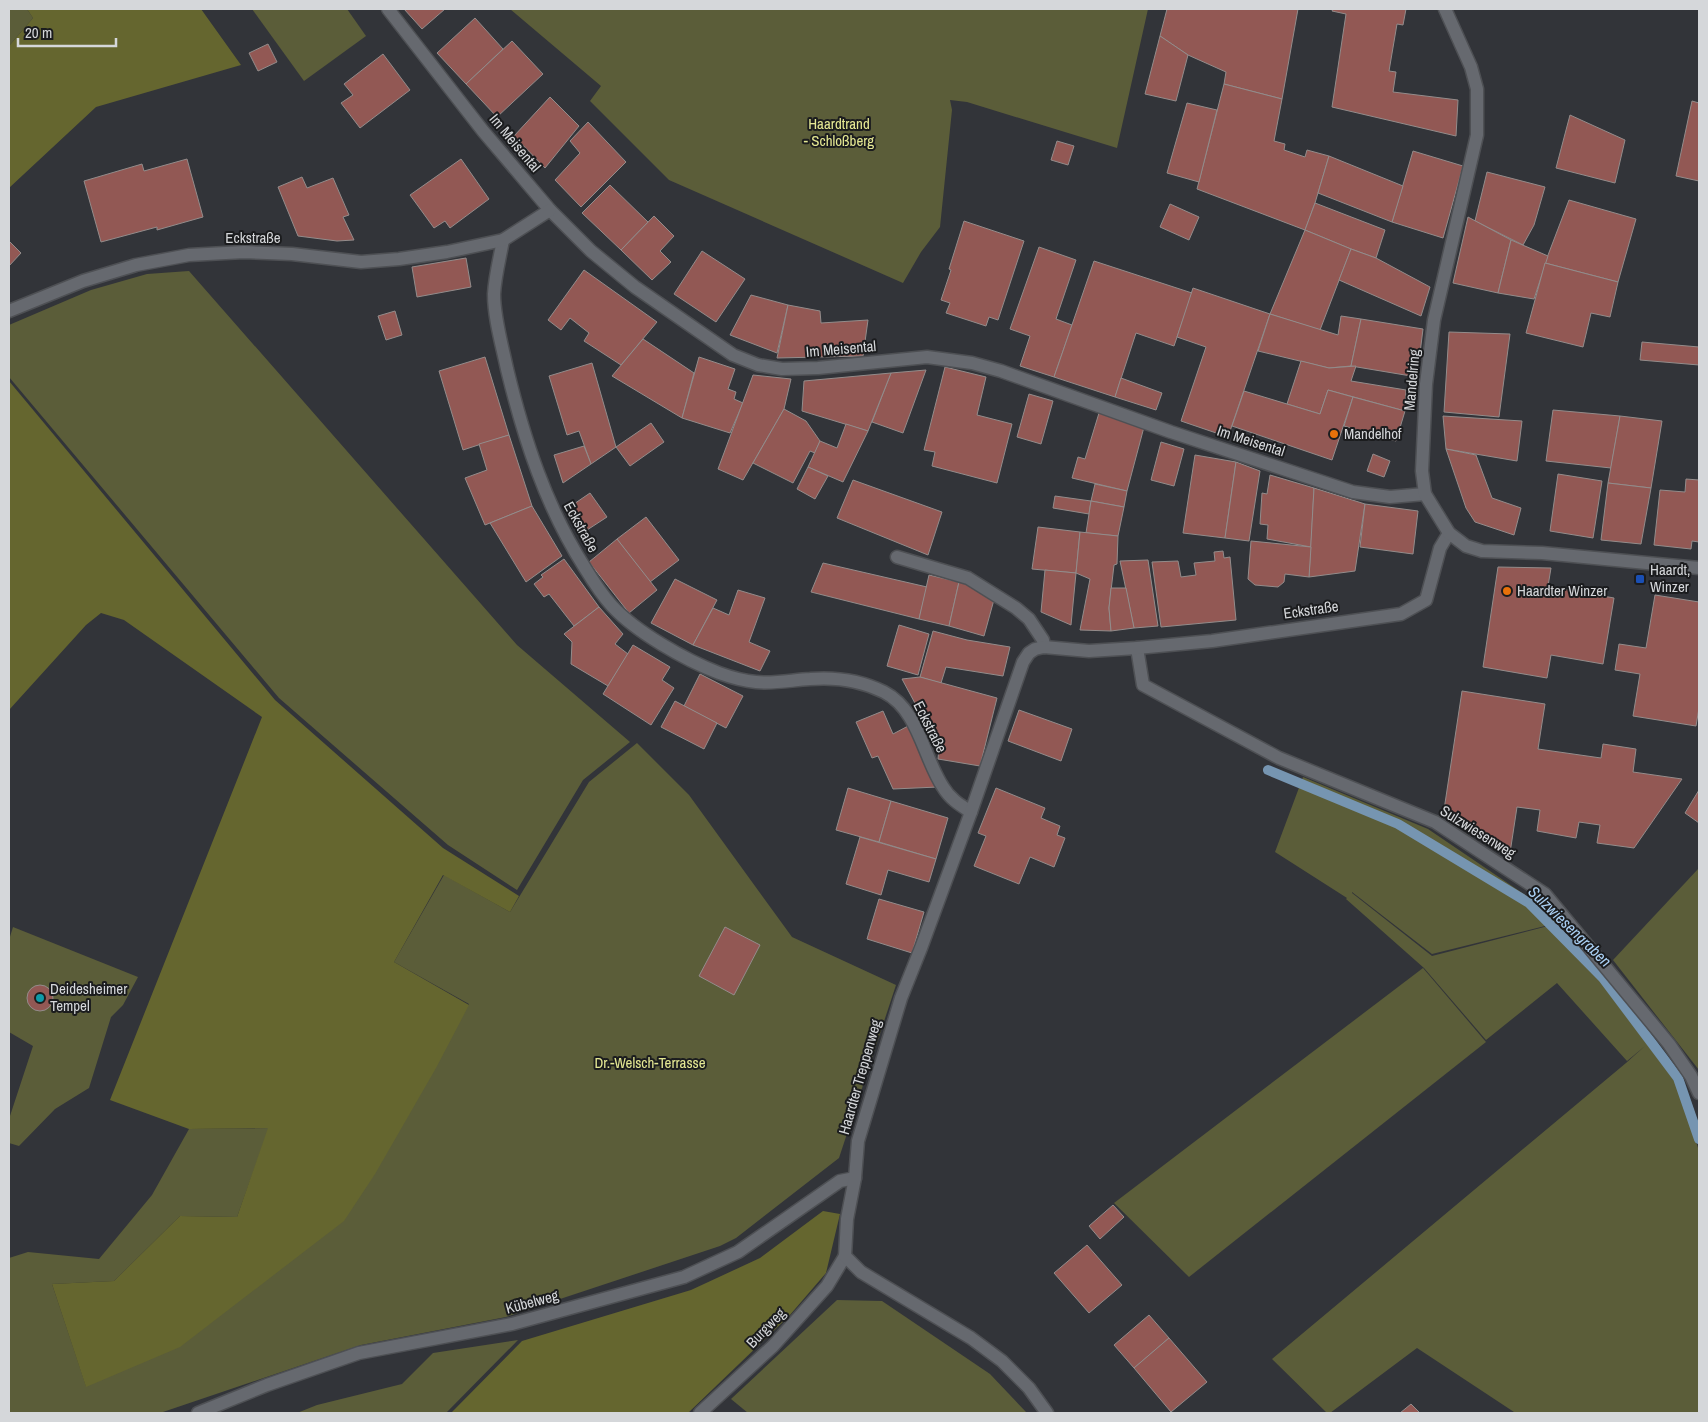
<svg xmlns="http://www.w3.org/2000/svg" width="1708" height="1422" viewBox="0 0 1708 1422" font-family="'Archivo Narrow',sans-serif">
	<rect width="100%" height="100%" fill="#323439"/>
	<!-- green -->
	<g fill="#5b5d39">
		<polygon points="9,9 27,9 33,18 9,46"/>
		<polygon points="252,9 347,9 366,36 304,81"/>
		<polygon points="510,9 1148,9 1117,148 967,102 950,100 952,110 940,227 921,252 903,283 669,180 590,101 601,86"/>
		<polygon points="189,271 517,645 630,742 583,780 517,890 448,845 279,698 9,377 9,325 91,290 147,274"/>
		<polygon points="637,743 689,795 792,937 896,985 839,1158 736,1238 720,1246 506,1317 361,1345 160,1413 9,1413 9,1258 28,1252 99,1259 152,1195 189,1129 269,1128 237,1217 180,1216 114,1281 52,1284 86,1386 455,1029 469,1004 394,962 444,875 510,912 589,782"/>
		<polygon points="1303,777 1428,829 1540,905 1557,923 1432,954 1352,892 1352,893 1432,956 1548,926 1602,979 1676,1078 1699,1151 1699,1413 1513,1413 1514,1412 1417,1348 1330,1413 1327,1413 1272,1359 1626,1063 1645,1046 1627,1061 1557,983 1486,1040 1424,968 1346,899 1347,898 1275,852"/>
		<polygon points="1699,868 1699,1070 1613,960"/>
		<polygon points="13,927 138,977 123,1005 111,1017 89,1088 55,1109 19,1146 9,1143 9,1119 33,1046 9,1032 9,940"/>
		<polygon points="1423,968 1486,1042 1189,1277 1114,1203"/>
		<polygon points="837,1300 882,1301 990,1374 1027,1413 748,1413 731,1399"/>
		<polygon points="518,1340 446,1413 297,1413 317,1405 402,1384 433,1353"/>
	</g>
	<!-- forest -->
	<g fill="#65662f">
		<polygon points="27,9 201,9 241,65 96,107 9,188 9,46 33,18"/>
		<polygon points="9,381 275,700 443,848 519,896 510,912 443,875 394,962 469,1005 436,1068 375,1174 344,1221 180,1347 86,1387 52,1284 114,1281 180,1216 237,1217 268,1128 189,1129 110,1100 262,717 124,620 101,613 86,625 9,710"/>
		<polygon points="823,1211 840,1214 826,1273 789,1316 688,1413 451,1413 522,1341 691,1290 760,1258"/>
	</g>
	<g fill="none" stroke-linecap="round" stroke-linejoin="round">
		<!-- stream -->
		<polyline stroke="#7695b1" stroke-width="10" points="1268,770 1398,824 1529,903 1603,978 1678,1078 1699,1139"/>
	</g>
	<!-- building -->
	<g fill="#925854" stroke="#938c8b">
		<polygon points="404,9 445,9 422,29"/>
		<polygon points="1167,9 1298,9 1282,99 1224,84 1226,72 1188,55 1160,36"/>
		<polygon points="1333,9 1406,9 1403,25 1397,24 1389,71 1396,72 1393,92 1458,100 1456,136 1332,107 1346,14 1332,11"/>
		<polygon points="475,18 503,49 466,84 437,53"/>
		<polygon points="1160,36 1188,55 1176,101 1145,94"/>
		<polygon points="512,41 543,74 497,117 466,84"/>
		<polygon points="268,44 277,62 258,71 249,53"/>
		<polygon points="383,54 410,90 360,128 341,103 353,95 344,84"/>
		<polygon points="1224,84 1282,99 1274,141 1285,144 1284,150 1305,157 1307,150 1329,156 1315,203 1305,230 1197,189"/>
		<polygon points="550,97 579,126 545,168 514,136"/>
		<polygon points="1692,101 1699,103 1699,181 1676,176"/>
		<polygon points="1187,103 1217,110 1199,182 1167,173"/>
		<polygon points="1570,115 1625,140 1615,183 1556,168"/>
		<polygon points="588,122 626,162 581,207 555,180 580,153 570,141"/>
		<polygon points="1057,141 1074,146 1068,165 1051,160"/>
		<polygon points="1413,151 1463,166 1443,238 1392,222"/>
		<polygon points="1329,156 1403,186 1392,222 1318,193"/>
		<polygon points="187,159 203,217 157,230 157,227 101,242 84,181 142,164 144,171"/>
		<polygon points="461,159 489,199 450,228 445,221 434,228 410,195"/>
		<polygon points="1487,172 1545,187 1534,225 1523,245 1475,221"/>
		<polygon points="302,177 307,188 333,178 349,215 343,217 354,240 337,241 298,236 278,187"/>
		<polygon points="610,185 648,222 621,250 582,213"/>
		<polygon points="1569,200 1636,219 1618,282 1545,263"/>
		<polygon points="1315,203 1385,230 1376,258 1351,249 1305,230"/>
		<polygon points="1170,204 1199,217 1189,240 1160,227"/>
		<polygon points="654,216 674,236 660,251 671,262 652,280 621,250"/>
		<polygon points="1468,217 1511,240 1498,293 1453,283"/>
		<polygon points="964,221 1024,241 998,320 989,317 986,326 946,313 950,303 941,300 951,270 949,269"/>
		<polygon points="1305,230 1351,249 1320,330 1270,314"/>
		<polygon points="1511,240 1548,256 1534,299 1498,293"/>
		<polygon points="9,241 21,253 9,266"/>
		<polygon points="1039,247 1076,260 1056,319 1072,325 1054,377 1020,366 1030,336 1010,329"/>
		<polygon points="1351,249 1376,258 1430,287 1421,316 1339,280"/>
		<polygon points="702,251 745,279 716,322 674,294"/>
		<polygon points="466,258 471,287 417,297 412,267"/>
		<polygon points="1094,261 1192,293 1174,346 1136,333 1115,397 1054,377"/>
		<polygon points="1545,263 1618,282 1610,317 1591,313 1583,347 1526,333"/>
		<polygon points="584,270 657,322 621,365 584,341 589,333 570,318 561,330 548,320"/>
		<polygon points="1193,288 1270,314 1228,437 1181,421 1206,347 1177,337"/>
		<polygon points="751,295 788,305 777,353 730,335"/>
		<polygon points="788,305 820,311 821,323 868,320 863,356 777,358"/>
		<polygon points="395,311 402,335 386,340 378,316"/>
		<polygon points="1270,314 1338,335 1341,316 1361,319 1351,366 1329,368 1258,351"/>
		<polygon points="1361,319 1423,329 1417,377 1351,366"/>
		<polygon points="1449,332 1510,334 1499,417 1444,412"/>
		<polygon points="643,339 694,373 682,418 612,376"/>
		<polygon points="1642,342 1699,347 1699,365 1640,360"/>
		<polygon points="485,357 509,435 463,450 439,371"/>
		<polygon points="699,357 735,369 728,389 736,392 734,399 743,403 730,433 682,418"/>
		<polygon points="1301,361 1329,368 1356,366 1351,381 1406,390 1405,411 1328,390 1320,414 1287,404"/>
		<polygon points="592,363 616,447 591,464 579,431 567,435 549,376"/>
		<polygon points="945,367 986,377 977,415 1012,424 997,483 932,466 935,452 924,450"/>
		<polygon points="926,370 903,433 872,422 891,373"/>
		<polygon points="891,373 868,431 802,411 804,381"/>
		<polygon points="753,375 791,379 784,409 743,480 718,469"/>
		<polygon points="1121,378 1162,393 1156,410 1115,397"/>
		<polygon points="1328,390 1353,397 1332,460 1232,426 1244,391 1320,414"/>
		<polygon points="1029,394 1053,401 1041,444 1017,437"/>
		<polygon points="1353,397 1405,411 1396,441 1344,426"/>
		<polygon points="784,409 806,421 820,441 815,453 810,451 793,483 753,463"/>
		<polygon points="1553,410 1620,416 1611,468 1546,461"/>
		<polygon points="1099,413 1144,427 1127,491 1072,478 1078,457 1085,459"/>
		<polygon points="1443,416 1522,421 1517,461 1446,449"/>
		<polygon points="1620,416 1662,421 1651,488 1608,483"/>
		<polygon points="651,423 664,442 630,466 616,447"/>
		<polygon points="846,424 868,431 843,482 808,467 820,441 837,448"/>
		<polygon points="509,435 532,506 485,525 465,478 487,470 479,444"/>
		<polygon points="1161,442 1184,449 1174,486 1151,480"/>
		<polygon points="584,446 591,464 563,483 554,455"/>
		<polygon points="1446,449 1476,455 1492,498 1521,508 1514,535 1475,522 1466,508"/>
		<polygon points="1373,454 1390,461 1384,477 1367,471"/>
		<polygon points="1195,455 1236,462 1225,538 1183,533"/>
		<polygon points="1236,462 1260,471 1249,541 1225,538"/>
		<polygon points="808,467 828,476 815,499 797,489"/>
		<polygon points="1558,474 1602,481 1593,538 1550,531"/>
		<polygon points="1270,475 1314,488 1311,547 1267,539 1268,525 1260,524 1262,493 1267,494"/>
		<polygon points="1686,479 1699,480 1699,542 1692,541 1691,549 1654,545 1660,490 1685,492"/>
		<polygon points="853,480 942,512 928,555 837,518"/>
		<polygon points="1608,483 1651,488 1641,544 1601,540"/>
		<polygon points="1095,484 1127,491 1124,507 1091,501"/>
		<polygon points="1314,488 1365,504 1355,571 1309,577"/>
		<polygon points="590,493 607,517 584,532 568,508"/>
		<polygon points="1055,496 1091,501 1089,514 1053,508"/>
		<polygon points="1091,501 1124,507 1118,536 1086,533"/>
		<polygon points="1365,504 1418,511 1413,554 1360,547"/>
		<polygon points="532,506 562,556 526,582 490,523"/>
		<polygon points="646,517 679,560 650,582 617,539"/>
		<polygon points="1038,527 1080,532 1076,573 1032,569"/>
		<polygon points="1080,532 1118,536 1117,564 1114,565 1109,608 1111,631 1080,630 1090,579 1076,573"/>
		<polygon points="617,539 657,590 629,613 589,562"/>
		<polygon points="1251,541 1311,547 1309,577 1285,574 1284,582 1278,587 1255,585 1248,579"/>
		<polygon points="1223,551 1224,558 1230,557 1236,620 1161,627 1152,562 1178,561 1181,577 1196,575 1194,563 1215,561 1214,552"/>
		<polygon points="564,559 599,607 574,626 549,594 544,597 534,584 543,577 541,575"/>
		<polygon points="1148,560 1158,626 1134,628 1120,561"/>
		<polygon points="823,563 927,587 919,619 811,592"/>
		<polygon points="1498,567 1551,568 1548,586 1614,598 1603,664 1551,655 1547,678 1483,667"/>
		<polygon points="1045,570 1076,573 1071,625 1041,612"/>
		<polygon points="929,575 959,582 949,626 919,619"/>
		<polygon points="675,579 717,600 693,645 651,623"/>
		<polygon points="959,582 972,586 975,590 995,596 984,636 949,626"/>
		<polygon points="1111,588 1126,588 1134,628 1111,631 1109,608"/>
		<polygon points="738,590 765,598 749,642 770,651 760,671 693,645 713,608 729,615"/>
		<polygon points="1655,595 1699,602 1699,708 1696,726 1633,716 1640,674 1615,670 1619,644 1646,648"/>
		<polygon points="599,607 623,634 615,644 628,654 608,686 571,664 572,642 564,634"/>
		<polygon points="899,625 929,634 918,675 887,666"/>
		<polygon points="933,631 967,640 1010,647 1003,676 946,667 941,683 920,677"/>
		<polygon points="633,645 670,667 662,680 674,688 651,725 603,694"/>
		<polygon points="700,674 743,696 726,728 684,706"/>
		<polygon points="920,677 997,698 980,766 938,759 939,748 902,679"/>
		<polygon points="1462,691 1545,704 1538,749 1601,758 1603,744 1636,749 1633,772 1682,779 1634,848 1597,843 1600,825 1579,822 1576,838 1537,831 1540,810 1517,807 1510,853 1444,810"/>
		<polygon points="675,701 717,723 704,749 661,727"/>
		<polygon points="1019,710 1072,729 1061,761 1008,741"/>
		<polygon points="883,711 893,734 910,725 938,787 893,789 878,756 872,758 856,722"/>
		<polygon points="848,788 891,801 879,842 836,830"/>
		<polygon points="996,788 1045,808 1041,818 1060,826 1057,835 1065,838 1054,867 1030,857 1019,884 974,866 986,836 978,833"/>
		<polygon points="1699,790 1699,823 1685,813"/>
		<polygon points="891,801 948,818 936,859 879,842"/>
		<polygon points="860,837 936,859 929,882 888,870 881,895 846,884"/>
		<polygon points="879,899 924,912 912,953 867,939"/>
		<polygon points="725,927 760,945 734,995 699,976"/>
		<circle cx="40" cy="998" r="13"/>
		<polygon points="1113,1205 1124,1217 1100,1239 1089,1226"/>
		<polygon points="1087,1245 1122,1285 1089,1313 1054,1273"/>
		<polygon points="1149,1315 1169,1338 1134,1368 1114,1345"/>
		<polygon points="1169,1338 1207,1382 1171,1412 1134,1368"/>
		<polygon points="1411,1404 1420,1413 1400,1413"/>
	</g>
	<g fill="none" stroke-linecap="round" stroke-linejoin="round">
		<defs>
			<g id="lane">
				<polyline points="897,557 968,578 1016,608 1029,619 1043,640 1044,647"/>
				<polyline points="1137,648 1143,685 1279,758 1435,822 1545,894 1669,1044 1691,1076 1699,1093"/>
				<polyline points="700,1413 773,1346 827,1286 845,1256"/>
			</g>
			<g id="street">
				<polyline points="388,9 483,131 550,210 591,251 635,287 733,355 758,365 782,369 818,368 927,357 972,363 1001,371 1171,432 1353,492 1390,497 1425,494"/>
				<path d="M503,240C500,257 495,276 494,294C494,318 502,345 507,369C524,439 546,507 585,568C593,581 602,595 612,606C636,632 685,660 719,673C730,677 744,681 756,682C774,684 792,680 810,679C835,677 862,681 884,692C919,710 923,757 943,787C950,799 960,805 971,812"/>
				<polyline points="9,311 83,281 136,265 189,255 244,252 292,254 361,262 399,259 447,252 503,240 550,210"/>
				<polyline points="198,1413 267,1385 359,1353 512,1324 684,1277 738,1252 840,1181 855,1178"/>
				<polyline points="1047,1413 1029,1388 1002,1361 971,1338 861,1272 845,1256 847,1219 855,1178 858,1141 901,998 921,948 971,812 1023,662 1029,653 1035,649 1044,647 1089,651 1137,648 1212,641 1401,614 1426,600 1440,548 1449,533"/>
			</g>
			<polyline id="secondary" points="1445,9 1471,67 1477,89 1477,135 1434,320 1426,384 1422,471 1425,494 1449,533 1466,546 1482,551 1542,553 1699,568"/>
		</defs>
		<!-- lane casing -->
		<use href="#lane" stroke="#4e5054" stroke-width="15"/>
		<!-- street casing -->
		<use href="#street" stroke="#4e5054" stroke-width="15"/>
		<!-- secondary casing -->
		<use href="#secondary" stroke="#4e5054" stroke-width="15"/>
		<!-- lane -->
		<use href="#lane" stroke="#66696f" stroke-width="12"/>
		<!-- street -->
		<use href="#street" stroke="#66696f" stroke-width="12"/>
		<!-- secondary -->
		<use href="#secondary" stroke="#66696f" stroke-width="12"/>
	</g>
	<!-- markers -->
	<g fill="#e8710a" stroke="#1b1c1e" stroke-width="2">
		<circle cx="1334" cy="434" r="5"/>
		<circle cx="1507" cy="591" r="5"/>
	</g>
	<rect fill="#1a4fb4" stroke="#1b1c1e" stroke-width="2" x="1635" y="574" width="10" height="10" rx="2.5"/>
	<circle fill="#0f9aa8" stroke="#1b1c1e" stroke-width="2" cx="40" cy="998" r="5"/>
	<g text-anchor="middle" stroke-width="4" stroke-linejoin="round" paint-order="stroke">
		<!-- park labels -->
		<g font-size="15" fill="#e5e893" stroke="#1b1c1e">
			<text x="839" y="129">Haardtrand<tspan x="839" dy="17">- Schloßberg</tspan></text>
			<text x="650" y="1068">Dr.-Welsch-Terrasse</text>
		</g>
		<!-- street labels -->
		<g font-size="15" fill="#d5d7da" stroke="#1b1c1e">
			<text transform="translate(515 143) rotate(50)" y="5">Im Meisental</text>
			<text x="253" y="243">Eckstraße</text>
			<text transform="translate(841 349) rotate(-5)" y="5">Im Meisental</text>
			<text transform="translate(1412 380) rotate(-85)" y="5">Mandelring</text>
			<text transform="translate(1251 441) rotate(18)" y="5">Im Meisental</text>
			<text transform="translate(581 527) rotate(61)" y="5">Eckstraße</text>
			<text transform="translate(1311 610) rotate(-8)" y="5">Eckstraße</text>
			<text transform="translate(930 727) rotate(63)" y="5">Eckstraße</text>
			<text transform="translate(1478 832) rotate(32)" y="5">Sulzwiesenweg</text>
			<text transform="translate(860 1077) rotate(-74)" y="5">Haardter Treppenweg</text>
			<text transform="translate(532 1302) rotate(-15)" y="5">Kübelweg</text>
			<text transform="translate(766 1328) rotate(-46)" y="5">Burgweg</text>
		</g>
		<!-- poi labels -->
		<g font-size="15" fill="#d5d7da" stroke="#1b1c1e" text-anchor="start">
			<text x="1344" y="439">Mandelhof</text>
			<text x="1650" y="575">Haardt,<tspan x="1650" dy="17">Winzer</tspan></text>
			<text x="1517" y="596">Haardter Winzer</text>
			<text x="50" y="994">Deidesheimer<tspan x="50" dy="17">Tempel</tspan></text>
		</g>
		<!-- water labels -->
		<g font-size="16" font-style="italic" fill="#abd1f5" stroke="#1b1c1e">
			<text transform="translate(1570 926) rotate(44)" y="6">Sulzwiesengraben</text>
		</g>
	</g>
	<!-- border -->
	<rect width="1708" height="1422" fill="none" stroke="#d5d7da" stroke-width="20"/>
	<!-- scale -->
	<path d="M18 38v8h98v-8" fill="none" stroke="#d5d7da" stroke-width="2.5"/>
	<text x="25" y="38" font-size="15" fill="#d5d7da" stroke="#1b1c1e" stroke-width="4" paint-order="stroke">20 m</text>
</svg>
